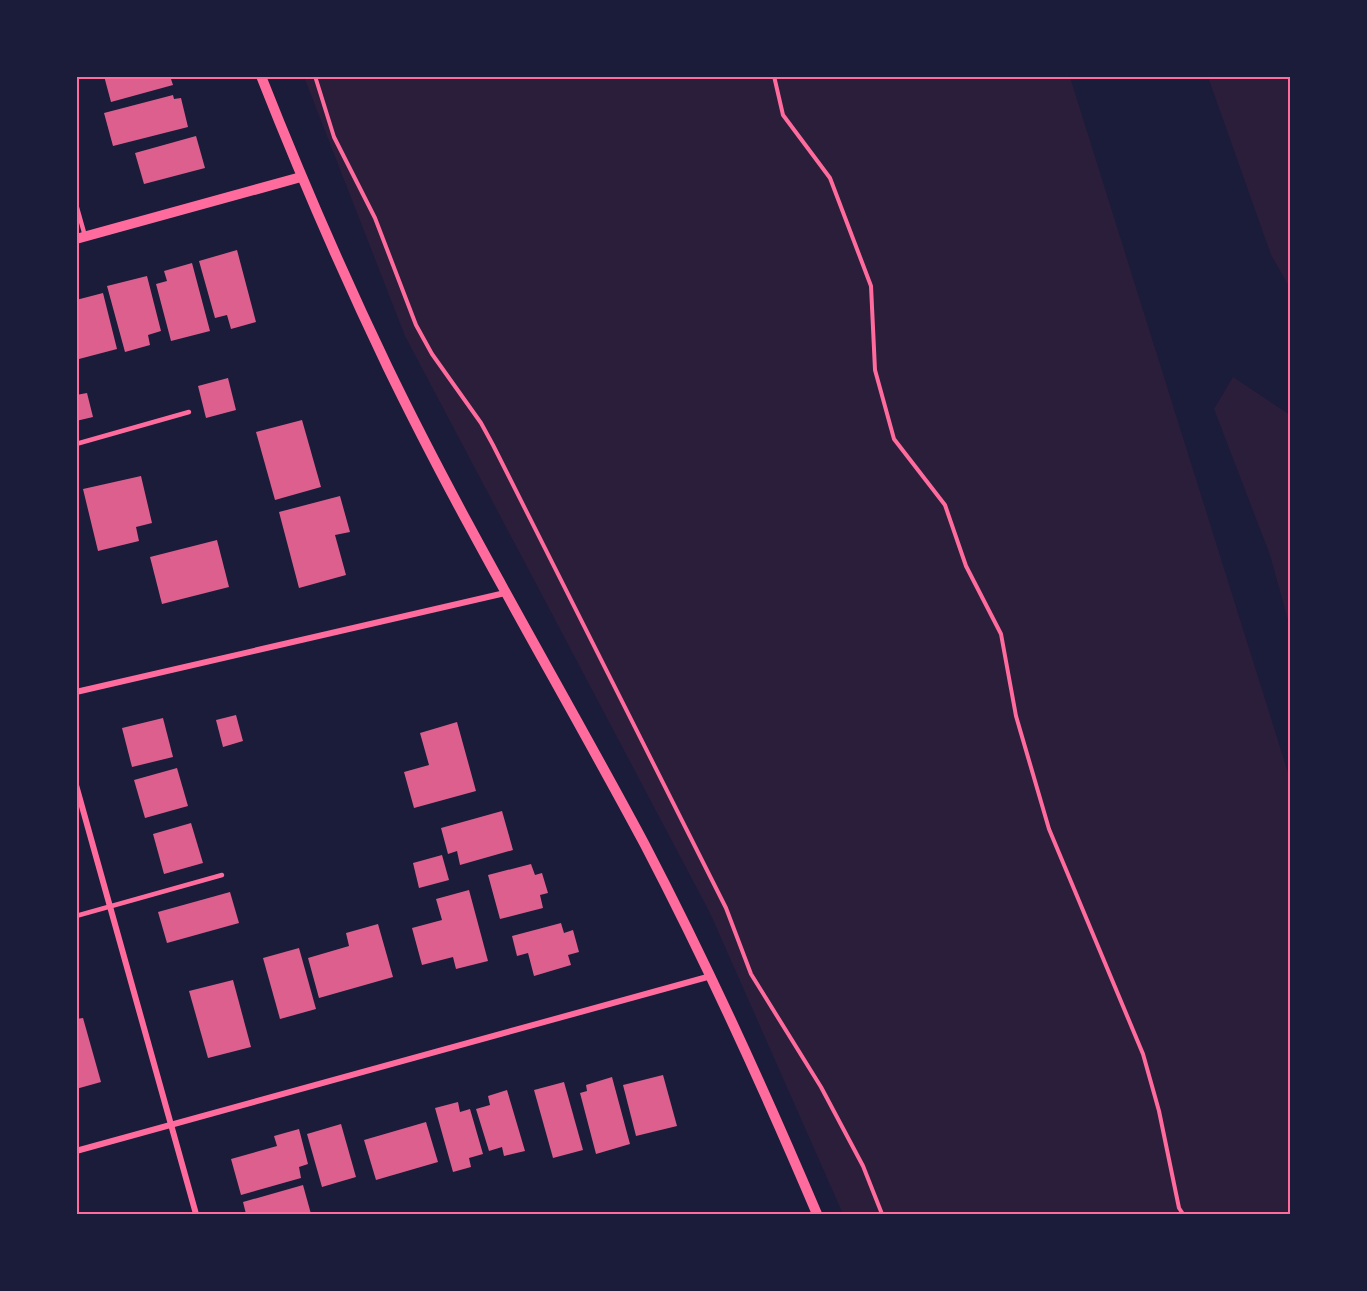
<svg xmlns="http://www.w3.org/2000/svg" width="1367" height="1291" viewBox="0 0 1367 1291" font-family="Helvetica,sans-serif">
	<rect width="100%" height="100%" fill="#1b1b3a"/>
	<!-- green -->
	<g fill="#2a1e3b">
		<polygon points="304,77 1070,77 1290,779 1290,1214 843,1214 710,913 405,336"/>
		<polygon points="1208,77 1288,77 1290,84 1290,288 1271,255"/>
		<polygon points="1233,377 1290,415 1290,627 1270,555 1214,409"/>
	</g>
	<!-- building -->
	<g fill="#dd5f8e">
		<polygon points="104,76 170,76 173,85 111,102"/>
		<polygon points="173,95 174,99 181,98 188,127 113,146 104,113"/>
		<polygon points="196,136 205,168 144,184 135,153"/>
		<polygon points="237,250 256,322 231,329 227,315 215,318 199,261"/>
		<polygon points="192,263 210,331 171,341 156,284 167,281 164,271"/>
		<polygon points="147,276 161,331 148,335 150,345 125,352 107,286"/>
		<polygon points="103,293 117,349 79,359 76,347 76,300"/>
		<polygon points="228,378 236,410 206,418 198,386"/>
		<polygon points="87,393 93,417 76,421 76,395"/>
		<polygon points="302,420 321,487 275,500 256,432"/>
		<polygon points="141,476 152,523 136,527 139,541 98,551 83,489"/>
		<polygon points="340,496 350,532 335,535 346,575 299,588 279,512"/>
		<polygon points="217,540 229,587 162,604 150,557"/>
		<polygon points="236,715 243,741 223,747 216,720"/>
		<polygon points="163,718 173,757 132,767 122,728"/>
		<polygon points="457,722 476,791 414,808 404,772 429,765 420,733"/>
		<polygon points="177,768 188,806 145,818 134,780"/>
		<polygon points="502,811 513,850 460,865 457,851 448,854 441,828"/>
		<polygon points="191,823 203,863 164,874 153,834"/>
		<polygon points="442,855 449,880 419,888 413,863"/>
		<polygon points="531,864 535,875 542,873 548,893 540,895 543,908 500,919 488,875"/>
		<polygon points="469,890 488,961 456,969 453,957 422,965 412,928 442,920 436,899"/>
		<polygon points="230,892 239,923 167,943 158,912"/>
		<polygon points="561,923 564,933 573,930 579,952 568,955 571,965 534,976 528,953 517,956 512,936"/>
		<polygon points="378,924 393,977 319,998 308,958 349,946 346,933"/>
		<polygon points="299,948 316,1009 280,1019 263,958"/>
		<polygon points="233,980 251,1047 208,1058 189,991"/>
		<polygon points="83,1018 101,1082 76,1089 76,1019"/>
		<polygon points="663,1075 677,1126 636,1136 623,1085"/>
		<polygon points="612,1077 630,1144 596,1154 580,1093 587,1091 586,1085"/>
		<polygon points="564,1082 583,1150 553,1158 534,1090"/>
		<polygon points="507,1090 525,1151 504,1156 502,1147 489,1151 476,1109 490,1105 488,1096"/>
		<polygon points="458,1102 460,1112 470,1109 483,1154 469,1158 471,1167 453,1172 435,1108"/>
		<polygon points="426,1122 438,1162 376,1180 364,1140"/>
		<polygon points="341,1124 356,1177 322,1187 307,1134"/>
		<polygon points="299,1129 308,1164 299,1167 301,1178 241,1195 231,1159 277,1146 274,1136"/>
		<polygon points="303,1185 311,1214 246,1214 243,1202"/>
	</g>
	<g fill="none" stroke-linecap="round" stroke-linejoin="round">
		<!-- path -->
		<g stroke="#ff6b9d" stroke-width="4">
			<polyline points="315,76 334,137 375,218 416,325 432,354 481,423 493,445 726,908 751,974 821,1087 863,1166 882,1214"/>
			<polyline points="774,76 783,115 830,178 871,286 875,370 894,439 945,505 966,566 1001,634 1016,716 1049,829 1143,1054 1159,1111 1179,1208 1183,1214"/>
		</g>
		<!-- service -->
		<g stroke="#ff6b9d" stroke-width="4.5">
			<polyline points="76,204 85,236"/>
			<polyline points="76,444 189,412"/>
			<polyline points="76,916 222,875"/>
		</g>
		<!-- minor -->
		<g stroke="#ff6b9d" stroke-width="6">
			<polyline points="76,692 505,593"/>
			<polyline points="76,785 196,1214"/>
			<polyline points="76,1151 711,976"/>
		</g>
		<!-- tertiary -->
		<g stroke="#ff6b9d" stroke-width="10">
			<path d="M261,76C300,175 342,272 388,368C467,531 560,686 645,845C708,966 764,1089 817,1214"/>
			<polyline points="76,239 301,177"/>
		</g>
	</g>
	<!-- border -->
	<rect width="1367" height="1291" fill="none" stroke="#1b1b3a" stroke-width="156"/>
	<rect x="78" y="78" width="1211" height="1135" fill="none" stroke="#ff6b9d" stroke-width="2"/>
</svg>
